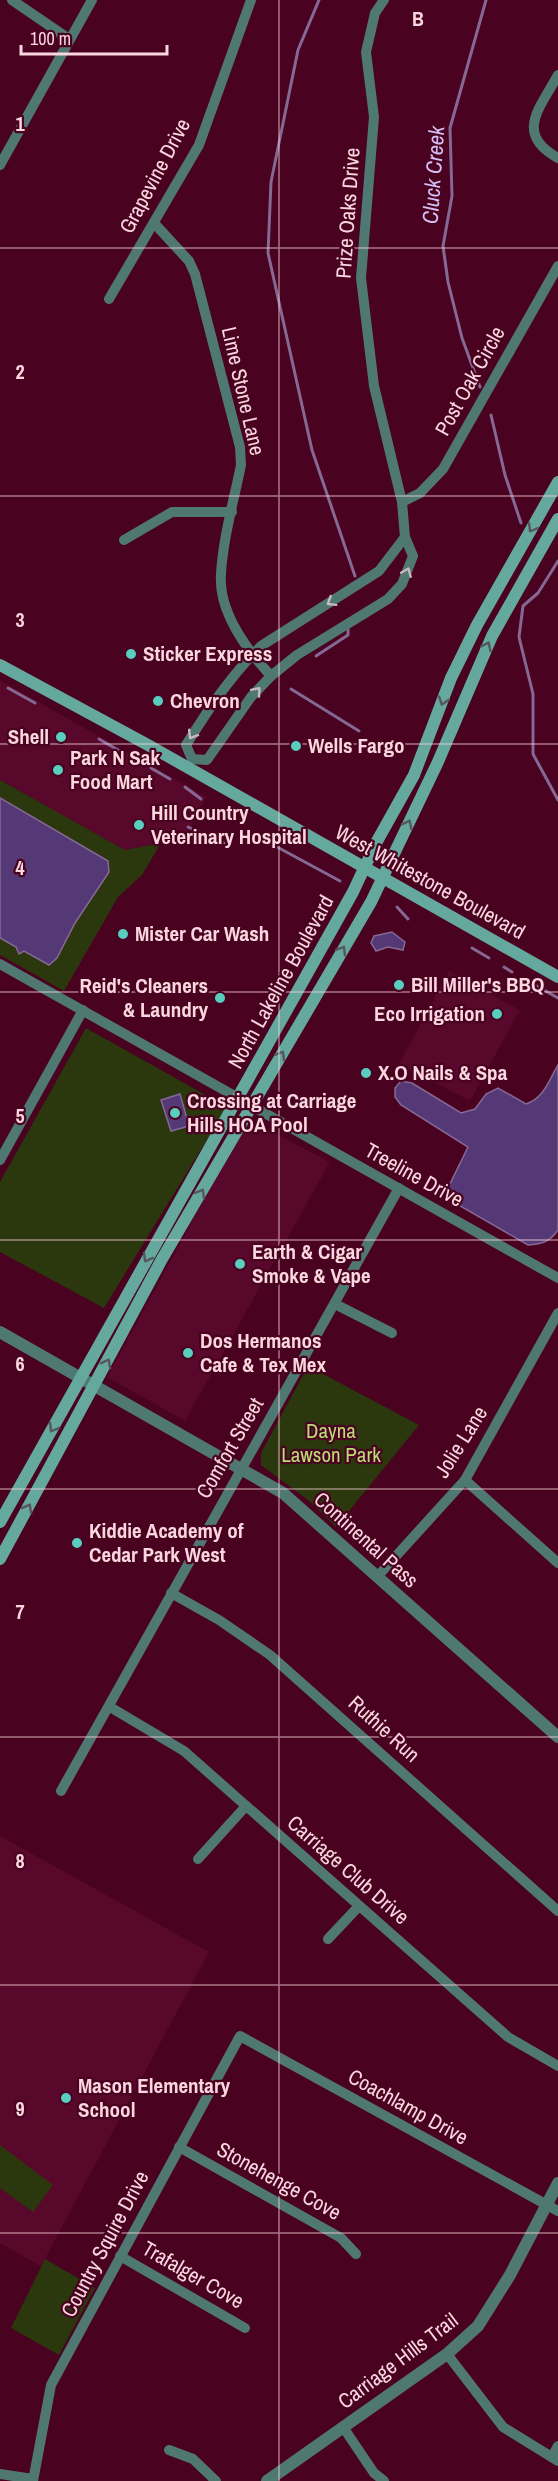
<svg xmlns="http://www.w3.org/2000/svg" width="558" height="2481" viewBox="0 0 558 2481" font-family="'Archivo Narrow',sans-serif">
	<rect width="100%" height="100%" fill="#49021f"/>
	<!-- built -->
	<g fill="#58082a">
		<polygon points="0,680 206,797 185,838 125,850 0,780"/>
		<polygon points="449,971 520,1010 470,1101 399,1064"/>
		<polygon points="248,1119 330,1162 185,1421 107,1377"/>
		<polygon points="0,1836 209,1952 41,2266 0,2243"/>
	</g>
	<!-- green -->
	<g fill="#2b370d">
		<polygon points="0,780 125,850 161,843 142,875 118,897 64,991 0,955"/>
		<polygon points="86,1028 227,1107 104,1308 0,1252 0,1182"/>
		<polygon points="308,1366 419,1425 336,1527 308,1500 261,1465 261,1453"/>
		<polygon points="0,2145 53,2185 33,2212 0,2188"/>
		<polygon points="45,2259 95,2288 59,2355 11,2328"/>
	</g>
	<!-- water -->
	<g fill="#553976" stroke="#866895" stroke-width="1.5">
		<polygon points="0,798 108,861 109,872 75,923 57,958 49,965 24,951 19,954 16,947 0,938"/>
		<polygon points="392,932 405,942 403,950 388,947 376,951 371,943 374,936"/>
		<path d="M558,1065V1230C550,1242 542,1244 528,1245L448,1199L445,1194L468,1147L401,1105L395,1097V1088L401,1081L412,1083L461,1113L475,1109L486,1094L498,1088L526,1104C544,1098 549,1080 558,1065Z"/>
		<polygon points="180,1094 189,1126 171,1131 161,1100"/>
	</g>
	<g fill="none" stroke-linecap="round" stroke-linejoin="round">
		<!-- stream -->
		<g stroke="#866895" stroke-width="3">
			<polyline points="319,0 298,50 271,182 268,253 312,450 355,576"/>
			<polyline points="480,387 462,338 448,282 443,246 452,196 450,128 486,0"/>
			<polyline points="491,415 505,475 521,523"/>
			<polyline points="558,561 538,593 523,606 519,637 533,694 533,754 558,800"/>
			<polyline points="316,656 348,635 348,629"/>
			<polyline points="8,688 35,703"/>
			<polyline points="291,689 359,731"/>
			<polyline points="99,739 123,753"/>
			<polyline points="151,768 170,779"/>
			<polyline points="185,787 201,799"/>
			<polyline points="188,827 224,843"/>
			<polyline points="266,841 340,881"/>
			<polyline points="397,907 408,919"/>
			<polyline points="472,948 489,958"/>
			<polyline points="504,967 512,972"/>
			<polyline points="526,980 558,998"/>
		</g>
		<!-- minor -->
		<g stroke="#507872" stroke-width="10">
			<polyline points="12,0 69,39"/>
			<path d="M558,75C540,108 514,134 558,158"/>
			<polyline points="0,165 92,0"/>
			<path d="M154,223L189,261L195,274L240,447L241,465C234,500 223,538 221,574C218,612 247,650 271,676"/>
			<polyline points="109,299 199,145 251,0"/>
			<polyline points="402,502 420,493 443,469 558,266"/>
			<polyline points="124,540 172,512 232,512"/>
			<polyline points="192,759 207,760 251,697 271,676 297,655 388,599 402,584 413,556 405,537 402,502 374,386 361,278 374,117 366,52 375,13 384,0"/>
			<path d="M192,759L186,745C208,710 231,675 261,646L379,571L405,537"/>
			<polyline points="0,964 558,1278"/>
			<polyline points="0,1160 83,1010"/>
			<polyline points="335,1304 392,1333"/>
			<polyline points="465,1480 558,1563"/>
			<polyline points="377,1577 465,1480 558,1313"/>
			<polyline points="171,1593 219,1620 270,1655 558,1911"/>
			<polyline points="110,1707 184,1751 508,2037 558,2066"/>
			<polyline points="61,1791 399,1188"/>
			<polyline points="198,1859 246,1806"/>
			<polyline points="328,1939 359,1906"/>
			<polyline points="179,2147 341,2238 356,2254"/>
			<polyline points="120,2256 245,2328"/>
			<polyline points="447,2354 503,2427 558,2461"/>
			<polyline points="343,2427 374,2473 384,2481"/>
			<polyline points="169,2450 193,2459 216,2481"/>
			<polyline points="552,2457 558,2446"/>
			<polyline points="0,2474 33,2479"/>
			<polyline points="33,2481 51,2385 240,2036 558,2211"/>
		</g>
		<!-- tertiary -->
		<g stroke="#507872" stroke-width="12">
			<polyline points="0,1332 283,1493 558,1737"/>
			<polyline points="267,2481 447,2354 478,2326 510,2275 558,2183"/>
		</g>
		<!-- secondary -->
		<g stroke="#65a89e" stroke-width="12">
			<polyline points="0,665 148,745 558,977"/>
			<polyline points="0,1522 353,892 376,843 414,775 451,678 477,625 558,482"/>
			<polyline points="0,1559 162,1259 371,902 437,764 492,636 558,519"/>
		</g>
	</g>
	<!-- one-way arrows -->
	<defs><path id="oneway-chevron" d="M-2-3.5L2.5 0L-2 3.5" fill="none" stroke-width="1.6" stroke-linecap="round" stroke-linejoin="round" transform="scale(1.5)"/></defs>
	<g stroke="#57555e">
		<use href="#oneway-chevron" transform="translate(532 528) rotate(120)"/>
		<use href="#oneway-chevron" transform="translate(487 646) rotate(-65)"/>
		<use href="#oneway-chevron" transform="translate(443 701) rotate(109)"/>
		<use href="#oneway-chevron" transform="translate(408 824) rotate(-63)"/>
		<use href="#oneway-chevron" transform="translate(342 950) rotate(-59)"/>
		<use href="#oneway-chevron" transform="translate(281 1055) rotate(-60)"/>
		<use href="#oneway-chevron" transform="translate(201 1193) rotate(-60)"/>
		<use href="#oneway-chevron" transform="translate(147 1258) rotate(119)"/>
		<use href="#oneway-chevron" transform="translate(107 1363) rotate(-62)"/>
		<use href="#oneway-chevron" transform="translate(53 1428) rotate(120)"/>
		<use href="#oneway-chevron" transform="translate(28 1508) rotate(-61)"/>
	</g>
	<g stroke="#c7babe">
		<use href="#oneway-chevron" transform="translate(407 572) rotate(-67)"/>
		<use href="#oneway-chevron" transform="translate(331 602) rotate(148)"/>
		<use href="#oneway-chevron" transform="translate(257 691) rotate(-49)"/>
		<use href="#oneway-chevron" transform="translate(192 735) rotate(122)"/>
	</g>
	<!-- grid -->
	<path fill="none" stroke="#fad6de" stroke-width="1.5" stroke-opacity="0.55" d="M279,0V2481M0,248H558M0,496H558M0,744H558M0,992H558M0,1240H558M0,1489H558M0,1737H558M0,1985H558M0,2233H558"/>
	<!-- markers -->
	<g fill="#59cebf" stroke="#49021f" stroke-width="2">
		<circle cx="131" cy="654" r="6"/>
		<circle cx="158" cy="701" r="6"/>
		<circle cx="61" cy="737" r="6"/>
		<circle cx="296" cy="746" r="6"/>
		<circle cx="58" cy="770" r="6"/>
		<circle cx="139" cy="825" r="6"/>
		<circle cx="123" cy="934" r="6"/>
		<circle cx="399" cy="985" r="6"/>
		<circle cx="220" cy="998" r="6"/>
		<circle cx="497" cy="1014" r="6"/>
		<circle cx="366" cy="1073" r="6"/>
		<circle cx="175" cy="1113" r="6"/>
		<circle cx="240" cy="1264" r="6"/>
		<circle cx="188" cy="1353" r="6"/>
		<circle cx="77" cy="1543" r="6"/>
		<circle cx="66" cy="2098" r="6"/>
	</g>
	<g text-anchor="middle" stroke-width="4.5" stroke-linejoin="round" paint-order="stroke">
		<!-- street labels -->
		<g font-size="21" fill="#fad6de" stroke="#49021f">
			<text transform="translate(155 176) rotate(-62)" y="7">Grapevine Drive</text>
			<text transform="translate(348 213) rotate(-86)" y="7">Prize Oaks Drive</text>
			<text transform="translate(470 381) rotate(-61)" y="7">Post Oak Circle</text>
			<text transform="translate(243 391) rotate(77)" y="7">Lime Stone Lane</text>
			<text transform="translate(430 882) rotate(29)" y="7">West Whitestone Boulevard</text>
			<text transform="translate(281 982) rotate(-61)" y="7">North Lakeline Boulevard</text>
			<text transform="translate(414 1175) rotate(29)" y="7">Treeline Drive</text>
			<text transform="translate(461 1442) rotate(-58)" y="7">Jolie Lane</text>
			<text transform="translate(230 1448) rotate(-60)" y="7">Comfort Street</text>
			<text transform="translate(366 1540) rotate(42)" y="7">Continental Pass</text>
			<text transform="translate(384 1729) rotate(42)" y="7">Ruthie Run</text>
			<text transform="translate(348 1870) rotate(41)" y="7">Carriage Club Drive</text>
			<text transform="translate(408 2107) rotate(29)" y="7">Coachlamp Drive</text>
			<text transform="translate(279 2181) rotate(29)" y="7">Stonehenge Cove</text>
			<text transform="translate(105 2244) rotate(-62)" y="7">Country Squire Drive</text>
			<text transform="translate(193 2275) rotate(30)" y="7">Trafalger Cove</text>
			<text transform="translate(398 2361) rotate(-37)" y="7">Carriage Hills Trail</text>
		</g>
		<!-- poi labels -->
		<g font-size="21" font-weight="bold" fill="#fad6de" stroke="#49021f" text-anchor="start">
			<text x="143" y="661">Sticker Express</text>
			<text x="170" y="708">Chevron</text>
			<text x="49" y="744" text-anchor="end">Shell</text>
			<text x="308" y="753">Wells Fargo</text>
			<text x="70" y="765">Park N Sak<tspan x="70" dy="24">Food Mart</tspan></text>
			<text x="151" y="820">Hill Country<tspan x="151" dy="24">Veterinary Hospital</tspan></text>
			<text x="135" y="941">Mister Car Wash</text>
			<text x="411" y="992">Bill Miller's BBQ</text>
			<text x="208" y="993" text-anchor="end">Reid's Cleaners<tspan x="208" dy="24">&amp; Laundry</tspan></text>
			<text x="485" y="1021" text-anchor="end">Eco Irrigation</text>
			<text x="378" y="1080">X.O Nails &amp; Spa</text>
			<text x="187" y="1108">Crossing at Carriage<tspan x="187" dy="24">Hills HOA Pool</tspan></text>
			<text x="252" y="1259">Earth &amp; Cigar<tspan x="252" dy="24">Smoke &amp; Vape</tspan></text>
			<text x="200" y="1348">Dos Hermanos<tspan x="200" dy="24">Cafe &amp; Tex Mex</tspan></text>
			<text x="89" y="1538">Kiddie Academy of<tspan x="89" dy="24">Cedar Park West</tspan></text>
			<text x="78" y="2093">Mason Elementary<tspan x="78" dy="24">School</tspan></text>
		</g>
		<!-- park labels -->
		<g font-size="21" fill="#bbdb76" stroke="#49021f">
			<text x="331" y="1438">Dayna<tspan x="331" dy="24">Lawson Park</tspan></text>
		</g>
		<!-- water labels -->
		<g font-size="22" font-style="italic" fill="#d5bef5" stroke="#49021f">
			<text transform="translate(433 175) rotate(-86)" y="8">Cluck Creek</text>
		</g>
	</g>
	<g font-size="20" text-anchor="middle" font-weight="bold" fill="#fad6de" stroke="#49021f" stroke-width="4.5" stroke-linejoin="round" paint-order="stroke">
		<text x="418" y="26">B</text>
		<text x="20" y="131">1</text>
		<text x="20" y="379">2</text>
		<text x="20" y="627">3</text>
		<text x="20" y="875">4</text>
		<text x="20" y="1123">5</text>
		<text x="20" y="1371">6</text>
		<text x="20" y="1619">7</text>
		<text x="20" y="1868">8</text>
		<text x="20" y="2116">9</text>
	</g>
	<!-- scale -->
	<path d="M21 45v9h146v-9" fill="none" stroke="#fad6de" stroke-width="3"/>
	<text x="30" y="45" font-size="18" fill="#fad6de" stroke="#49021f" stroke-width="4.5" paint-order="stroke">100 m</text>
</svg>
